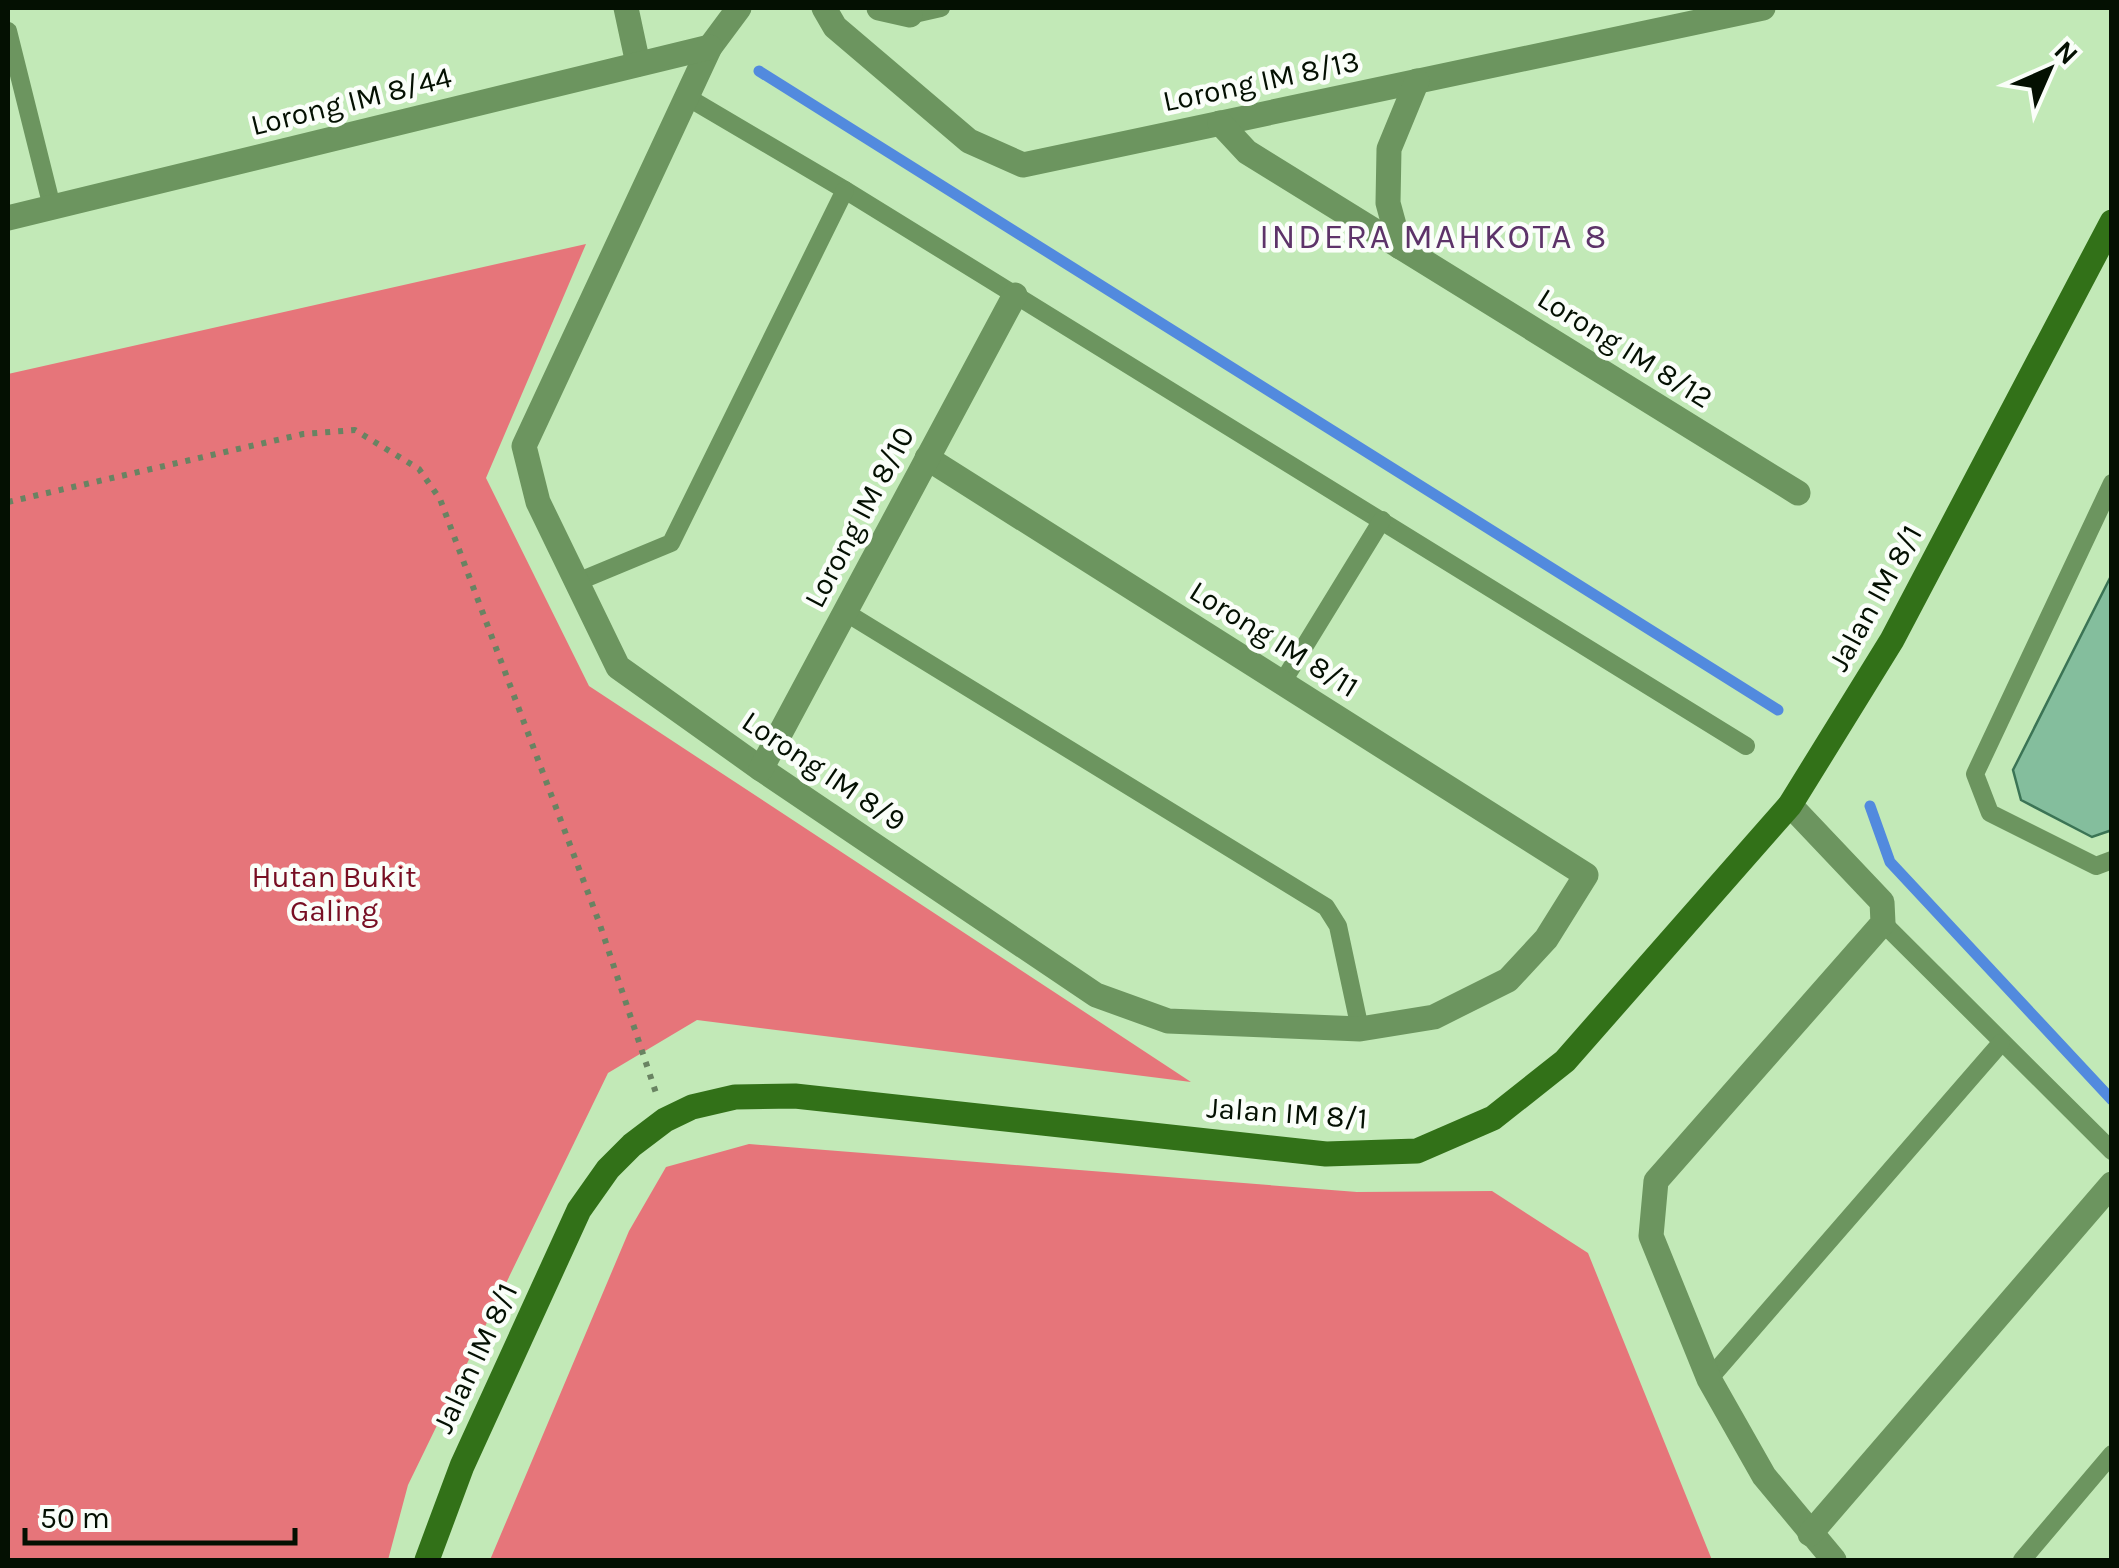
<svg xmlns="http://www.w3.org/2000/svg" width="2119" height="1568" viewBox="0 0 2119 1568" font-family="Karla,sans-serif">
	<rect width="100%" height="100%" fill="#c2e9b7"/>
	<!-- forest -->
	<g fill="#e6757a">
		<polygon points="586,244 486,478 589,686 1191,1082 697,1020 608,1073 408,1485 388,1560 8,1560 8,374"/>
		<polygon points="749,1144 1357,1192 1492,1191 1588,1253 1712,1560 490,1560 629,1231 666,1167"/>
	</g>
	<g fill="none" stroke-linecap="round" stroke-linejoin="round">
		<!-- stream -->
		<g stroke="#528ade" stroke-width="11">
			<polyline points="759,71 1778,710"/>
			<polyline points="1870,806 1890,862 2112,1100"/>
		</g>
	</g>
	<!-- building -->
	<polygon fill="#84be9d" stroke="#3b7455" stroke-width="2.5" points="2112,574 2112,830 2092,837 2021,800 2013,770"/>
	<g fill="none" stroke-linecap="round" stroke-linejoin="round">
		<!-- path -->
		<polyline stroke="#698362" stroke-width="6" stroke-dasharray="5 8" stroke-linecap="butt" points="8,502 303,434 355,430 419,469 440,499 599,922 657,1096"/>
		<!-- lane -->
		<g stroke="#6c955f" stroke-width="18">
			<polyline points="910,15 941,8"/>
			<polyline points="8,31 52,207"/>
			<polyline points="687,97 845,190 1746,746"/>
			<polyline points="2112,483 1975,774 1990,813 2096,866 2112,860"/>
			<polyline points="577,582 671,543 845,190"/>
			<polyline points="845,612 1326,907 1338,926 1360,1029"/>
			<polyline points="1282,683 1382,520"/>
			<polyline points="1883,923 2112,1151"/>
			<polyline points="1709,1379 2001,1043"/>
			<polyline points="2022,1560 2112,1454"/>
		</g>
		<!-- street -->
		<g stroke="#6c955f" stroke-width="25">
			<polyline points="626,8 638,64"/>
			<polyline points="739,8 710,47 524,446 538,502 618,667 761,769 1096,995 1168,1021 1360,1029 1434,1017 1508,980 1546,939 1586,875 927,458"/>
			<polyline points="824,8 835,27 969,141 1023,165 1763,8"/>
			<polyline points="879,8 910,15"/>
			<polyline points="1220,123 1247,152 1798,493"/>
			<polyline points="8,218 710,47"/>
			<polyline points="1400,247 1388,203 1389,149 1417,81"/>
			<polyline points="761,769 1015,295"/>
			<polyline points="1790,805 1882,902 1883,923 1656,1181 1651,1236 1709,1379 1764,1476 1834,1560"/>
			<polyline points="1810,1534 2112,1184"/>
		</g>
		<!-- secondary -->
		<polyline stroke="#327118" stroke-width="25" points="427,1560 462,1466 579,1210 608,1169 632,1145 665,1120 692,1107 735,1097 795,1096 1326,1154 1417,1151 1493,1118 1565,1061 1790,805 1892,640 2112,222"/>
	</g>
	<g text-anchor="middle" stroke-width="9" stroke-linejoin="round" paint-order="stroke">
		<!-- street labels -->
		<g font-size="30" fill="#041002" stroke="#fafef9">
			<text transform="translate(1261 81) rotate(-12)" y="10">Lorong IM 8/13</text>
			<text transform="translate(351 101) rotate(-14)" y="10">Lorong IM 8/44</text>
			<text transform="translate(1625 348) rotate(32)" y="10">Lorong IM 8/12</text>
			<text transform="translate(859 517) rotate(-62)" y="10">Lorong IM 8/10</text>
			<text transform="translate(1875 598) rotate(-61)" y="10">Jalan IM 8/1</text>
			<text transform="translate(1274 639) rotate(32)" y="10">Lorong IM 8/11</text>
			<text transform="translate(824 771) rotate(34)" y="10">Lorong IM 8/9</text>
			<text transform="translate(1287 1113) rotate(4)" y="10">Jalan IM 8/1</text>
			<text transform="translate(475 1358) rotate(-65)" y="10">Jalan IM 8/1</text>
		</g>
		<!-- park labels -->
		<g font-size="30" fill="#770e22" stroke="#fafef9">
			<text x="334" y="887">Hutan Bukit<tspan x="334" dy="34">Galing</tspan></text>
		</g>
		<!-- quarter labels -->
		<g font-size="35" letter-spacing="2.5" fill="#5d3369" stroke="#fafef9">
			<text x="1434" y="248">INDERA MAHKOTA 8</text>
		</g>
	</g>
	<!-- border -->
	<rect width="2119" height="1568" fill="none" stroke="#041002" stroke-width="20"/>
	<!-- north arrow -->
	<g transform="translate(2049 70) rotate(45)" stroke="#fafef9" stroke-width="8" paint-order="stroke">
	<path d="M0-8L18 38L0 25L-18 38Z" fill="#041002"/>
	<text y="-15" font-size="28" font-weight="bold" text-anchor="middle" fill="#041002">N</text>
	</g>
	<!-- scale -->
	<path d="M25 1528v15h270v-15" fill="none" stroke="#041002" stroke-width="5"/>
	<text x="40" y="1528" font-size="30" fill="#041002" stroke="#fafef9" stroke-width="8" paint-order="stroke">50 m</text>
</svg>
